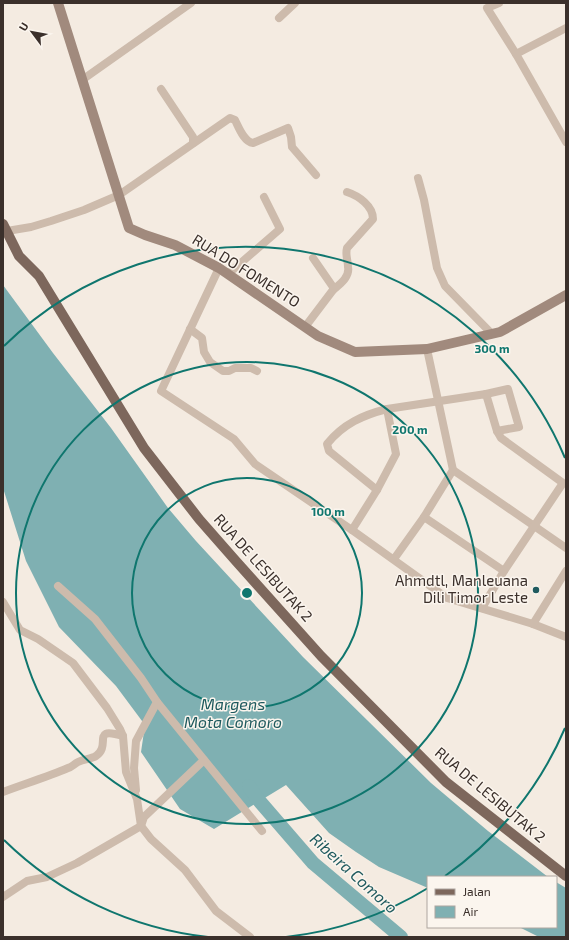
<svg xmlns="http://www.w3.org/2000/svg" width="569" height="940" viewBox="0 0 569 940" font-family="'Exo 2',sans-serif">
	<rect width="100%" height="100%" fill="#f4ebe1"/>
	<!-- water -->
	<g fill="#7fb0b2">
		<polygon points="3,285 53,353 111,428 168,508 196,541 303,657 431,783 488,831 548,877 428,877 428,888 379,867 356,852 329,833 286,785 214,829 180,809 141,752 145,725 116,686 59,627 26,561 3,488"/>
		<polygon points="556,882 566,888 566,937 539,937 519,927 556,927"/>
	</g>
	<g fill="none" stroke-linecap="round" stroke-linejoin="round">
		<!-- river -->
		<polyline stroke="#7fb0b2" stroke-width="14" points="249,786 256,797 313,863 401,937"/>
		<!-- street -->
		<g stroke="#cdbbac" stroke-width="8">
			<polyline points="499,3 487,8 516,54"/>
			<polyline points="279,18 295,3"/>
			<polyline points="566,28 516,54 566,142"/>
			<polyline points="82,80 191,3"/>
			<polyline points="161,89 193,137 193,143"/>
			<polyline points="418,178 424,200 437,268 445,286 492,334"/>
			<path d="M7,231L31,227L51,221L84,210L119,195L230,118L235,120C239,128 244,142 253,143L288,128L291,137L292,147L316,175"/>
			<polyline points="219,268 161,391 234,439 255,464 352,530 447,598 533,624 566,637"/>
			<polyline points="228,274 280,229 264,197"/>
			<path d="M333,290C340,284 350,277 348,267C348,260 345,255 347,248L373,219C373,206 359,196 347,192"/>
			<polyline points="305,327 333,290 333,287 313,258"/>
			<polyline points="190,329 202,338 204,352 210,362 223,371 229,371 235,368 251,368 257,371"/>
			<polyline points="427,349 453,470 566,548"/>
			<polyline points="486,394 508,389 519,427 497,431"/>
			<path d="M377,490L329,451L327,444C343,424 363,415 387,409"/>
			<polyline points="424,517 504,571"/>
			<polyline points="352,530 377,490 396,454 387,409 486,394 497,431 501,438 563,483 504,571 482,608"/>
			<polyline points="394,559 424,517 453,470"/>
			<polyline points="58,586 95,619 141,678 157,702 262,831"/>
			<polyline points="3,602 20,630 38,639 73,663 107,708 120,729 123,736 126,772 137,799 141,826 151,839 185,870 216,911 250,937"/>
			<polyline points="533,624 566,571"/>
			<polyline points="136,790 134,768 136,741 157,702"/>
			<path d="M3,792C24,784 47,777 68,768C72,767 74,764 78,762C84,759 91,759 96,756C112,745 90,726 123,736"/>
			<polyline points="3,897 27,881 47,877 77,863 141,826 144,817 204,760"/>
		</g>
		<!-- secondary -->
		<polyline stroke="#a18a7d" stroke-width="10" points="58,3 129,228 145,235 175,245 219,268 318,336 355,352 427,349 500,332 566,295"/>
		<!-- primary -->
		<polyline stroke="#7d675c" stroke-width="10" points="3,224 19,256 39,276 144,448 199,519 235,560 321,656 446,782 566,876"/>
	</g>
	<!-- distance rings -->
	<g fill="none" stroke="#0f766e" stroke-width="2">
		<circle cx="247" cy="593" r="115"/>
		<circle cx="247" cy="593" r="231"/>
		<path d="M565 728A346 346 0 0 1 445 876M428 888A346 346 0 0 1 286 937M208 937A346 346 0 0 1 4 840M4 346A346 346 0 0 1 565 458"/>
	</g>
	<!-- markers -->
	<circle fill="#1f5a5e" stroke="#fbf5ee" stroke-width="1.5" cx="536" cy="590" r="4"/>
	<g text-anchor="middle" stroke-width="3" stroke-linejoin="round" paint-order="stroke">
		<!-- street labels -->
		<g font-size="15" fill="#3b302b" stroke="#fbf5ee">
			<text transform="translate(246 271) rotate(32)" y="5">RUA DO FOMENTO</text>
			<text transform="translate(263 568) rotate(48)" y="5">RUA DE LESIBUTAK 2</text>
			<text transform="translate(490 795) rotate(40)" y="5">RUA DE LESIBUTAK 2</text>
		</g>
		<!-- poi labels -->
		<g font-size="15" fill="#3b302b" stroke="#fbf5ee" text-anchor="end">
			<text x="528" y="586">Ahmdtl, Manleuana<tspan x="528" dy="17">Dili Timor Leste</tspan></text>
		</g>
		<!-- water labels -->
		<g font-size="16" font-style="italic" fill="#1f5a5e" stroke="#fbf5ee">
			<text x="233" y="710">Margens<tspan x="233" dy="18">Mota Comoro</tspan></text>
			<text transform="translate(354 873) rotate(42)" y="6">Ribeira Comoro</text>
		</g>
	</g>
	<circle cx="247" cy="593" r="6" fill="#0f766e" stroke="#fbf5ee" stroke-width="2"/>
	<g font-size="12" text-anchor="middle" font-weight="bold" fill="#0f766e" stroke="#fbf5ee" stroke-width="3" stroke-linejoin="round" paint-order="stroke">
		<text x="492" y="353">300 m</text>
		<text x="410" y="434">200 m</text>
		<text x="328" y="516">100 m</text>
	</g>
	<!-- border -->
	<rect width="569" height="940" fill="none" stroke="#3b302b" stroke-width="8"/>
	<!-- legend -->
	<rect x="427" y="876" width="130" height="52" fill="#fbf5ee" stroke="#aea6a0"/>
	<rect x="435" y="889" width="20" height="6" fill="#7d675c" stroke="#aea6a0"/>
	<text x="463" y="896" font-size="12" fill="#3b302b">Jalan</text>
	<rect x="435" y="906" width="20" height="12" fill="#7fb0b2" stroke="#aea6a0"/>
	<text x="463" y="916" font-size="12" fill="#3b302b">Air</text>
	<!-- north arrow -->
	<g transform="translate(32 32) rotate(302)" stroke="#fbf5ee" stroke-width="3" paint-order="stroke">
	<path d="M0-3L7 15L0 10L-7 15Z" fill="#3b302b"/>
	<text y="-6" font-size="11" font-weight="bold" text-anchor="middle" fill="#3b302b">U</text>
	</g>
</svg>
